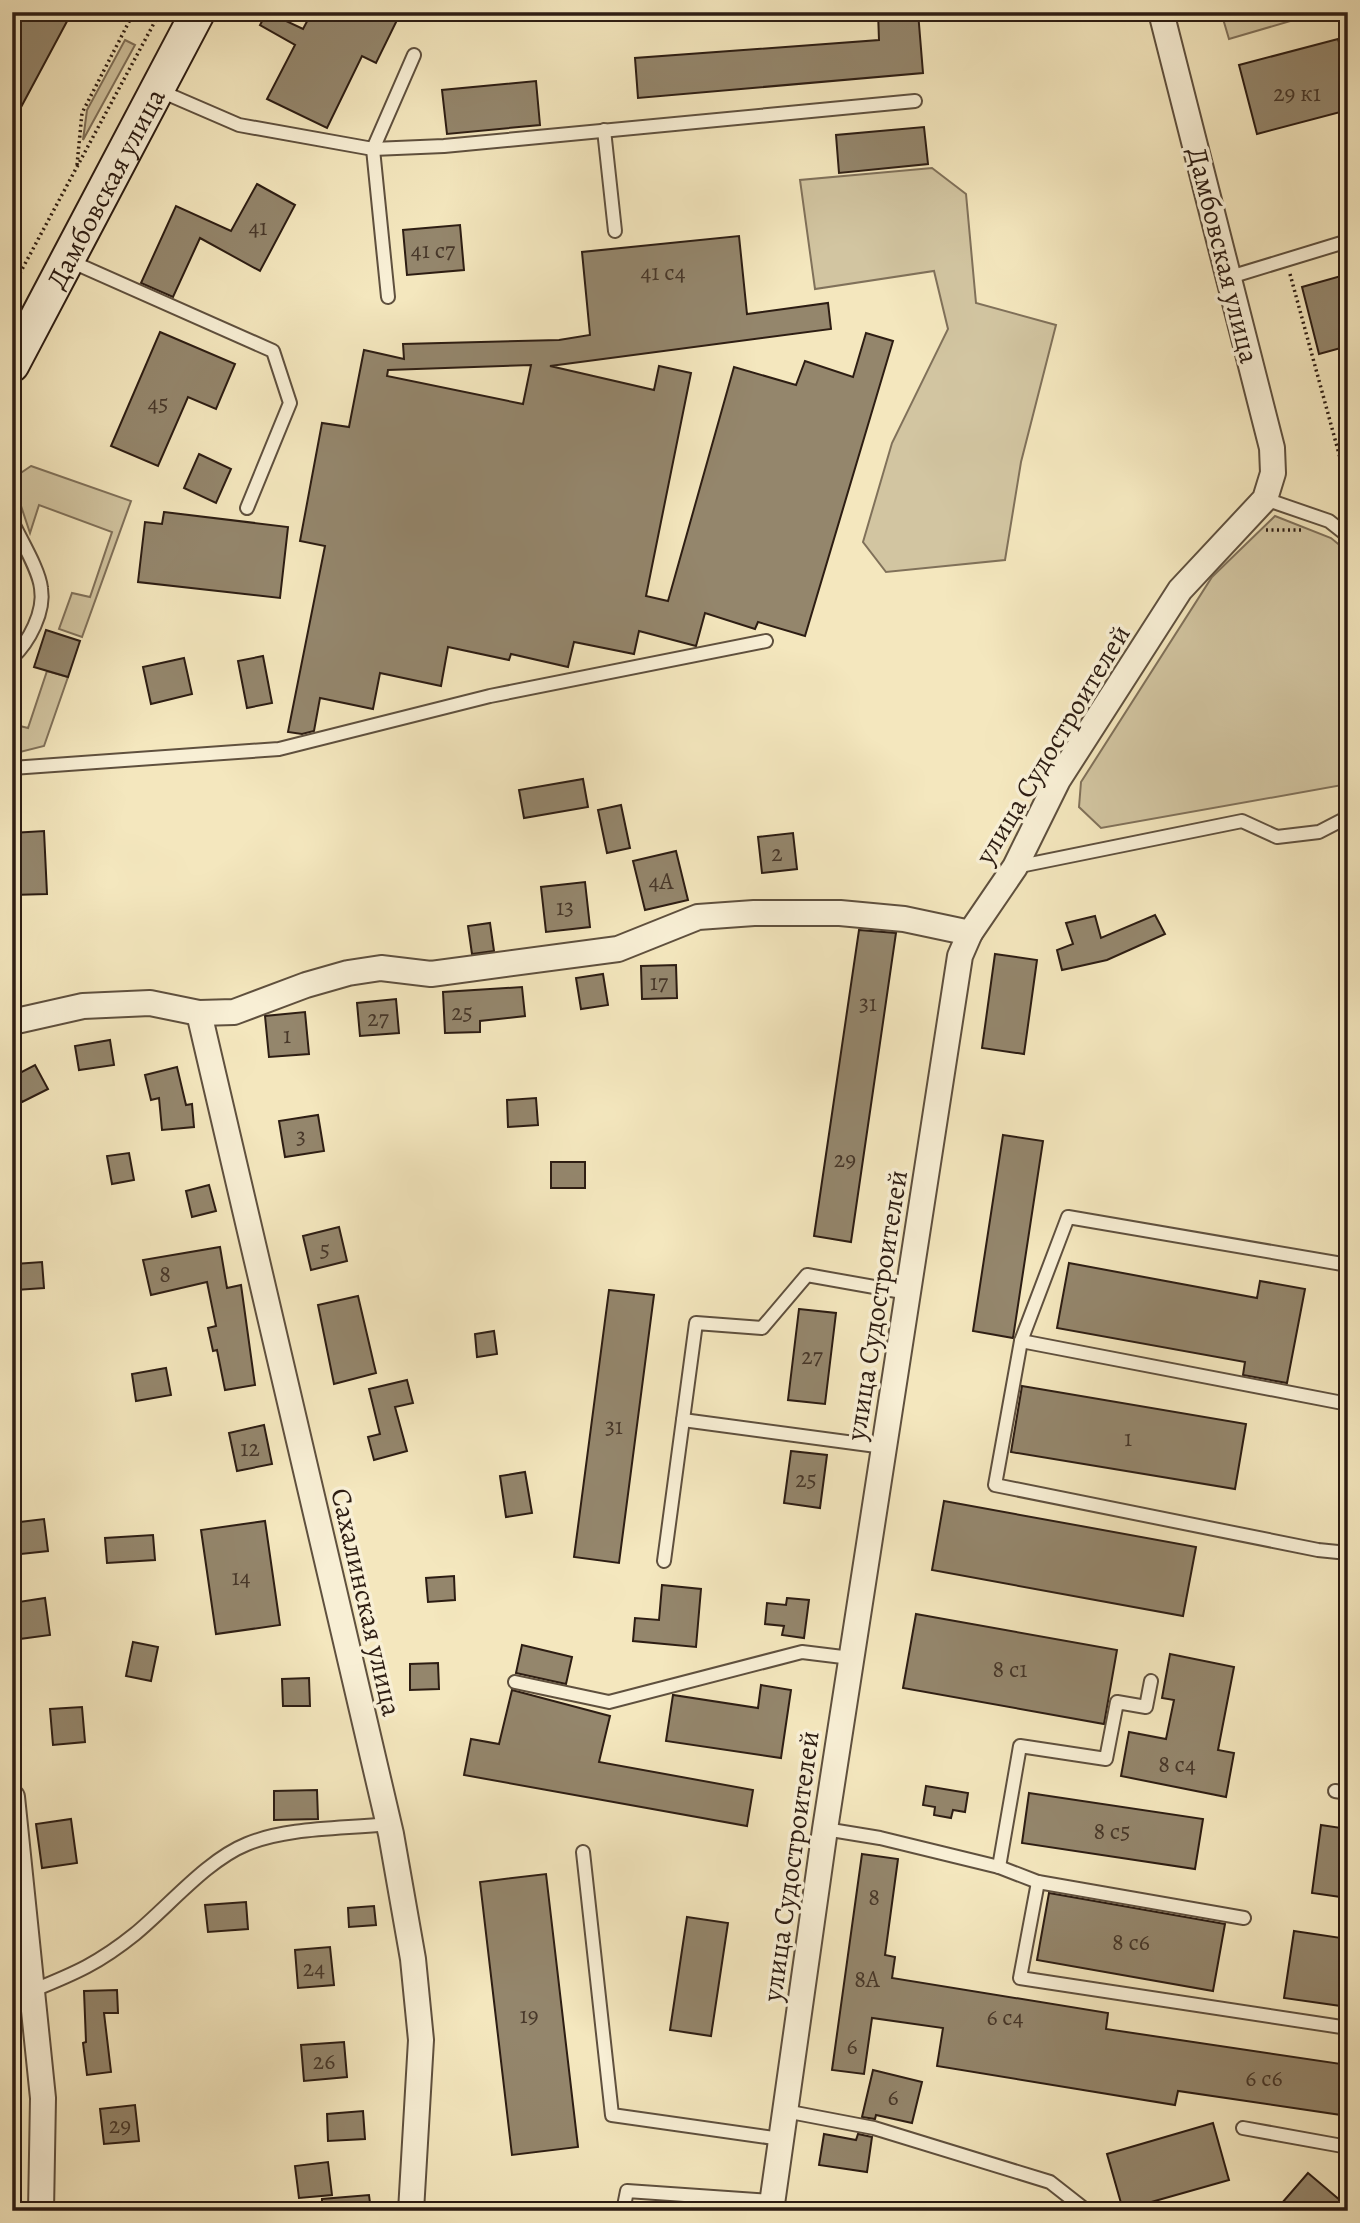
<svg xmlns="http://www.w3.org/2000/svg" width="1360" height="2223" viewBox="0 0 1360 2223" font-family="Alegreya,serif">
	<rect width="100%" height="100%" fill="#f4e7be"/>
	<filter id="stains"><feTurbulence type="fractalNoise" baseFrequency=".00286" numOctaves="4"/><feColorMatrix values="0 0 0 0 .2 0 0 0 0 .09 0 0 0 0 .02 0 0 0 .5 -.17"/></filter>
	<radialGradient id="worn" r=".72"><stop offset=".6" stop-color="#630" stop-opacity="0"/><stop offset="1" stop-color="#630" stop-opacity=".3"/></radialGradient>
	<!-- green -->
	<g fill="#d2c5a1" stroke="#80715a" stroke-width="2">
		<polygon points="1221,12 1321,12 1229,39"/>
		<polygon points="125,40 135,45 83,140 87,110"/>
		<polygon points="932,168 966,194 976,303 1056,325 1021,462 1005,560 886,572 863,542 892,443 948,329 934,271 815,289 800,180"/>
		<polygon points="31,466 131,501 82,637 59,629 72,593 90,597 112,532 39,505 30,533 12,479"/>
		<polygon points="1275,516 1331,538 1348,552 1348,784 1101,828 1079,807 1081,782 1212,577"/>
		<polygon points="47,671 68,677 44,746 12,754 12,724 28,728"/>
	</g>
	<!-- building -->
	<g fill="#94866c" stroke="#2d1d13" stroke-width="2" fill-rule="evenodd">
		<polygon points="12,12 72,12 12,124"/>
		<polygon points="267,12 303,29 312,12 401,12 376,63 362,56 327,128 267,99 295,45 260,25"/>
		<polygon points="878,12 918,12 923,73 638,98 635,58 879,40"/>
		<polygon points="1338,39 1348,75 1348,110 1257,134 1239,65"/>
		<polygon points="536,81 540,125 447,134 442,90"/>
		<polygon points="924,127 928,164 839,173 836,135"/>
		<polygon points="257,184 295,205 260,271 200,238 173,297 141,283 176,206 231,231"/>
		<polygon points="460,225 464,270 407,275 403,230"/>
		<path d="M739,236L747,314L828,303L831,329L550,366L654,390L659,366L691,373L646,596L668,601L734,367L796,385L805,361L853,377L866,333L893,341L805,636L758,622L755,629L705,613L696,646L639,631L634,654L574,642L568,667L511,654L509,660L448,647L441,686L380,673L373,709L320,698L314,731L302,734L288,732L325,546L300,541L322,423L349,427L364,350L404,359L403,344L559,340L590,335L582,252ZM531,365L523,404L387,376L388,370Z"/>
		<polygon points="1348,274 1348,346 1319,354 1302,287"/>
		<polygon points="160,332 235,364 216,409 188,397 158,466 111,446"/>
		<polygon points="199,454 231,469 216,503 184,488"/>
		<polygon points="164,512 288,527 280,598 138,582 145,522 162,524"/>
		<polygon points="46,630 80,641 68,677 34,667"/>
		<polygon points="263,656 272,703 247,708 238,661"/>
		<polygon points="184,658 192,694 151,704 143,667"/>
		<polygon points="583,779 588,807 524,818 519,790"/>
		<polygon points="621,805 630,848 607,853 598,810"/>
		<polygon points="44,831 47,894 12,895 12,833"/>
		<polygon points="793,833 797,869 762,873 758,837"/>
		<polygon points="676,851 688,900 645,910 633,861"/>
		<polygon points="585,882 590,927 546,932 541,887"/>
		<polygon points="1155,915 1165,934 1107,960 1062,970 1057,950 1073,944 1066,923 1095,916 1101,938"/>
		<polygon points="490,923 494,951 472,954 468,926"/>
		<polygon points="859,930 896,933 851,1242 814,1236"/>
		<polygon points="995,954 1037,960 1024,1054 982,1048"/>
		<polygon points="676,965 677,998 642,999 641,966"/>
		<polygon points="603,974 608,1005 581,1009 576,978"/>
		<polygon points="522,987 525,1016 480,1021 480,1032 445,1033 443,992"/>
		<polygon points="396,999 399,1033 360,1036 357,1003"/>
		<polygon points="305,1012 309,1054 269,1057 265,1016"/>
		<polygon points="110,1040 114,1065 79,1070 75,1046"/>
		<polygon points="35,1065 48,1089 22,1102 12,1077"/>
		<polygon points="177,1067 186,1105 192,1104 194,1127 162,1130 159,1098 151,1100 145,1075"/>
		<polygon points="536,1098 538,1125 508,1127 507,1100"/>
		<polygon points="318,1115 324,1151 285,1157 279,1121"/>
		<polygon points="1003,1135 1043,1141 1013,1338 973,1331"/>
		<polygon points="129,1153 134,1180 112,1184 107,1156"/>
		<rect x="551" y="1162" width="34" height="26"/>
		<polygon points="209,1185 216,1211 192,1217 186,1191"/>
		<polygon points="339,1227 347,1261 311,1270 303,1236"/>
		<polygon points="220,1247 227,1288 241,1285 255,1385 225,1390 217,1350 213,1351 208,1328 216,1326 207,1282 151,1295 143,1260"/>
		<polygon points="42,1262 44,1288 16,1290 15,1264"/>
		<polygon points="1069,1263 1257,1298 1260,1281 1305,1289 1287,1383 1243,1375 1245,1362 1057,1328"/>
		<polygon points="609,1290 654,1295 619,1563 574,1557"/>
		<polygon points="358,1296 376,1373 334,1384 318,1305"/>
		<polygon points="799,1309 836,1313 825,1404 788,1400"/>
		<polygon points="494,1331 497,1354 477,1357 475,1334"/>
		<polygon points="166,1368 171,1395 136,1401 132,1374"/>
		<polygon points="407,1380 413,1403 395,1407 407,1451 374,1460 368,1437 380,1434 369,1389"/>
		<polygon points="1022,1386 1246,1424 1235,1489 1011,1452"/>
		<polygon points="264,1425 272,1464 237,1471 229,1433"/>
		<polygon points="791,1451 827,1455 820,1508 784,1503"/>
		<polygon points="525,1472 532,1513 506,1517 500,1476"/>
		<polygon points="944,1501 1196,1547 1183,1616 932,1570"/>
		<polygon points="44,1519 48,1551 12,1555 12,1523"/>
		<polygon points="265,1521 280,1625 216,1634 201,1530"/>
		<polygon points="153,1535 155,1560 107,1563 105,1538"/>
		<polygon points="454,1576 455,1600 428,1602 426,1578"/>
		<polygon points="662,1585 701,1589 696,1647 633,1641 635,1618 659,1620"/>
		<polygon points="45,1598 50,1635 12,1640 12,1603"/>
		<polygon points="787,1598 809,1600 804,1638 782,1635 784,1626 765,1624 767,1603 786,1605"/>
		<polygon points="916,1614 1117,1650 1104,1724 903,1688"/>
		<polygon points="133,1642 158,1647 151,1681 126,1676"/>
		<polygon points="522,1645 572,1657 566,1684 516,1673"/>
		<polygon points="1170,1654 1234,1667 1218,1750 1234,1753 1226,1797 1121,1776 1129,1732 1166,1739 1174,1700 1162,1698"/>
		<polygon points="438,1663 439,1689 410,1690 410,1664"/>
		<polygon points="309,1678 310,1706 283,1706 282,1679"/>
		<polygon points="761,1685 791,1690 781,1758 666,1741 673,1695 758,1708"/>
		<polygon points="512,1690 610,1716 599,1762 753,1790 747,1826 464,1775 471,1739 499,1744"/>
		<polygon points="82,1707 85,1742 53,1745 50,1709"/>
		<polygon points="926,1786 968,1793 965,1812 953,1810 951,1818 934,1815 935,1807 923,1805"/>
		<polygon points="317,1790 318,1819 274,1820 274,1791"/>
		<polygon points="1029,1793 1203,1819 1195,1869 1022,1843"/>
		<polygon points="71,1819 77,1863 42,1868 36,1824"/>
		<polygon points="1321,1825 1348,1829 1348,1898 1312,1893"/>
		<polygon points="862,1854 898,1859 885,1955 895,1957 892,1978 1108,2013 1106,2029 1348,2065 1348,2116 1178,2091 1175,2105 937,2066 943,2028 872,2018 864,2074 832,2070"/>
		<polygon points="546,1874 578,2147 512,2155 480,1882"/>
		<polygon points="1049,1893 1225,1924 1213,1991 1037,1960"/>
		<polygon points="246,1902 248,1929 208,1932 205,1905"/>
		<polygon points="374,1906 376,1925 349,1927 348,1908"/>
		<polygon points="687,1917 728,1923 711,2036 670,2030"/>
		<polygon points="1294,1931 1348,1939 1348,2007 1284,1998"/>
		<polygon points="330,1947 334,1985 298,1988 295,1950"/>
		<polygon points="117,1990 118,2013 104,2013 111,2072 87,2075 83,2043 86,2042 84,1991"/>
		<polygon points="344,2042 347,2077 304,2081 301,2045"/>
		<polygon points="873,2070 922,2082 912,2123 876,2115 875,2119 862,2117"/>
		<polygon points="135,2105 139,2141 104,2144 100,2109"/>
		<polygon points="363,2111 365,2139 328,2141 327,2114"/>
		<polygon points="1213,2123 1229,2180 1123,2210 1107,2154"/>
		<polygon points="824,2134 856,2140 858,2134 872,2137 867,2172 819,2165"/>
		<polygon points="328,2162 332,2195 299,2198 295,2166"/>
		<polygon points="1308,2173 1348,2207 1348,2211 1275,2211"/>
		<polygon points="369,2195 371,2211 322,2211 322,2199"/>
	</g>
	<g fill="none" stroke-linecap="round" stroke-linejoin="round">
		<defs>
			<g id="lane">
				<polyline points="158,90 239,125 373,149 444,146 915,101"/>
				<polyline points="604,130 615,231"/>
				<polyline points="70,261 273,351 290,403 247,508"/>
				<polyline points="1230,277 1348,241"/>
				<polyline points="388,297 373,149 414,55"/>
				<polyline points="1265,499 1329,521 1348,536"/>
				<path d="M12,521C20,539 39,569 41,588C45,612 29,642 12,658"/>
				<polyline points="12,768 279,749 490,696 766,641"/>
				<polyline points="1015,867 1242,821 1277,837 1319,832 1348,817"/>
				<polyline points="1348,1265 1068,1217 1021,1341 995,1485 1318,1550 1348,1553"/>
				<polyline points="1021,1341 1348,1404"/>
				<polyline points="683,1420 884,1447"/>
				<polyline points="664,1561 696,1323 762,1328 807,1275 908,1293"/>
				<polyline points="515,1682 609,1702 802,1652 851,1658"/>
				<polyline points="1335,1791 1348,1793"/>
				<polyline points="825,1829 880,1838 999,1867 1038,1882 1244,1918"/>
				<polyline points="583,1852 612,2115 781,2139"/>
				<polyline points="999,1867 1020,1746 1106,1759 1117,1702 1146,1707 1151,1681"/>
				<polyline points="1038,1882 1020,1978 1348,2028"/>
				<path d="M34,1990C76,1973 99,1963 135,1934C169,1906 207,1860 247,1844C288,1827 343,1829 388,1824"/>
				<polyline points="785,2111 874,2128 1050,2182 1087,2211"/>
				<polyline points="1243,2128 1348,2147"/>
				<polyline points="623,2211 627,2191 772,2201"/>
			</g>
			<g id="street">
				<polyline points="199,1013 391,1834 413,1959 421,2040 411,2211"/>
				<polyline points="12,1022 83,1006 150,1003 199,1013 234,1012 306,985 348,973 381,968 431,974 618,949 698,917 754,913 840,913 904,919 970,933"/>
				<polyline points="12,1797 43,2098 41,2211"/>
				<polyline points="771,2211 825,1829 960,956 970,933 1015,867 1058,780 1180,590 1265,499 1273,473 1272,448 1161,12"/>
			</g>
			<g id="secondary">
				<path id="s1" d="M12,365L198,12"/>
			</g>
		</defs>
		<!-- lane casing -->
		<use href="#lane" stroke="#5f503e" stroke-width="16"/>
		<!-- street casing -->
		<use href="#street" stroke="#5f503e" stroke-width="28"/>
		<!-- secondary casing -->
		<use href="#secondary" stroke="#2d1d13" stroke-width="37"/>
		<!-- path -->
		<g stroke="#2d1d13" stroke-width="3.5" stroke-dasharray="2 3.5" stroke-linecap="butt">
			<polyline points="77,165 82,113 134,12"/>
			<polyline points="1290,274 1348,487"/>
			<polyline points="12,288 160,12"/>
			<polyline points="1266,530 1303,530"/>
		</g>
		<!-- lane -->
		<use href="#lane" stroke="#f8efd5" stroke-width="12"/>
		<!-- street -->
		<use href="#street" stroke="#f8efd5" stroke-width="24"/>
		<!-- secondary -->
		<use href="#secondary" stroke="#f8efd5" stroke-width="33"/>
	</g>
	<g text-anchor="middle" stroke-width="7" stroke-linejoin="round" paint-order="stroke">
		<!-- number labels -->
		<g font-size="24" fill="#473729">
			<text x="1297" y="101">29 к1</text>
			<text x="258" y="235">41</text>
			<text x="433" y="258">41 с7</text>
			<text x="663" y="280">41 с4</text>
			<text x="158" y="411">45</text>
			<text x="777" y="861">2</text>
			<text x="661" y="889">4А</text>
			<text x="565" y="915">13</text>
			<text x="659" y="990">17</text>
			<text x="868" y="1011">31</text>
			<text x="462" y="1020">25</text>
			<text x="378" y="1026">27</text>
			<text x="287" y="1043">1</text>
			<text x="301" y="1144">3</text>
			<text x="845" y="1167">29</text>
			<text x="325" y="1257">5</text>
			<text x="165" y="1282">8</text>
			<text x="812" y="1364">27</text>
			<text x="614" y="1434">31</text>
			<text x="1128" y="1446">1</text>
			<text x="250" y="1456">12</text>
			<text x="806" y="1487">25</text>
			<text x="241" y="1585">14</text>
			<text x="1010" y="1677">8 с1</text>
			<text x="1177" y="1772">8 с4</text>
			<text x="1112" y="1839">8 с5</text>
			<text x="874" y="1905">8</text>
			<text x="1131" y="1950">8 с6</text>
			<text x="314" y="1976">24</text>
			<text x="867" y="1987">8А</text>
			<text x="529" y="2023">19</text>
			<text x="1005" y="2025">6 с4</text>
			<text x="852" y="2054">6</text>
			<text x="324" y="2069">26</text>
			<text x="1264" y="2086">6 с6</text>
			<text x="893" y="2105">6</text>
			<text x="120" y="2133">29</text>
		</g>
		<!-- street labels -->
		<g font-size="28" fill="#2d1d13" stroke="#f8efd5">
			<text dy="10" stroke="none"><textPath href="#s1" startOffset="200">Дамбовская улица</textPath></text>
			<text transform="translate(1224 255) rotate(76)" y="10">Дамбовская улица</text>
			<text transform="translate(1052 744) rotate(-59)" y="10">улица Судостроителей</text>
			<text transform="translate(876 1305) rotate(-81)" y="10">улица Судостроителей</text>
			<text transform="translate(367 1602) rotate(77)" y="10">Сахалинская улица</text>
			<text transform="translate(790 1866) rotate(-82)" y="10">улица Судостроителей</text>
		</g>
	</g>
	<!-- margin -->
	<rect width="1360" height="2223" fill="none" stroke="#f4e7be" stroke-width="42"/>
	<rect x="14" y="14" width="1332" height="2195" fill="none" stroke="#2d1d13" stroke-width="3.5"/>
	<rect x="21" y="21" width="1318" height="2181" fill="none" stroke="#2d1d13" stroke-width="2"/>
	<rect width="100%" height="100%" filter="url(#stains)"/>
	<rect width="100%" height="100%" fill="url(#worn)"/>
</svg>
